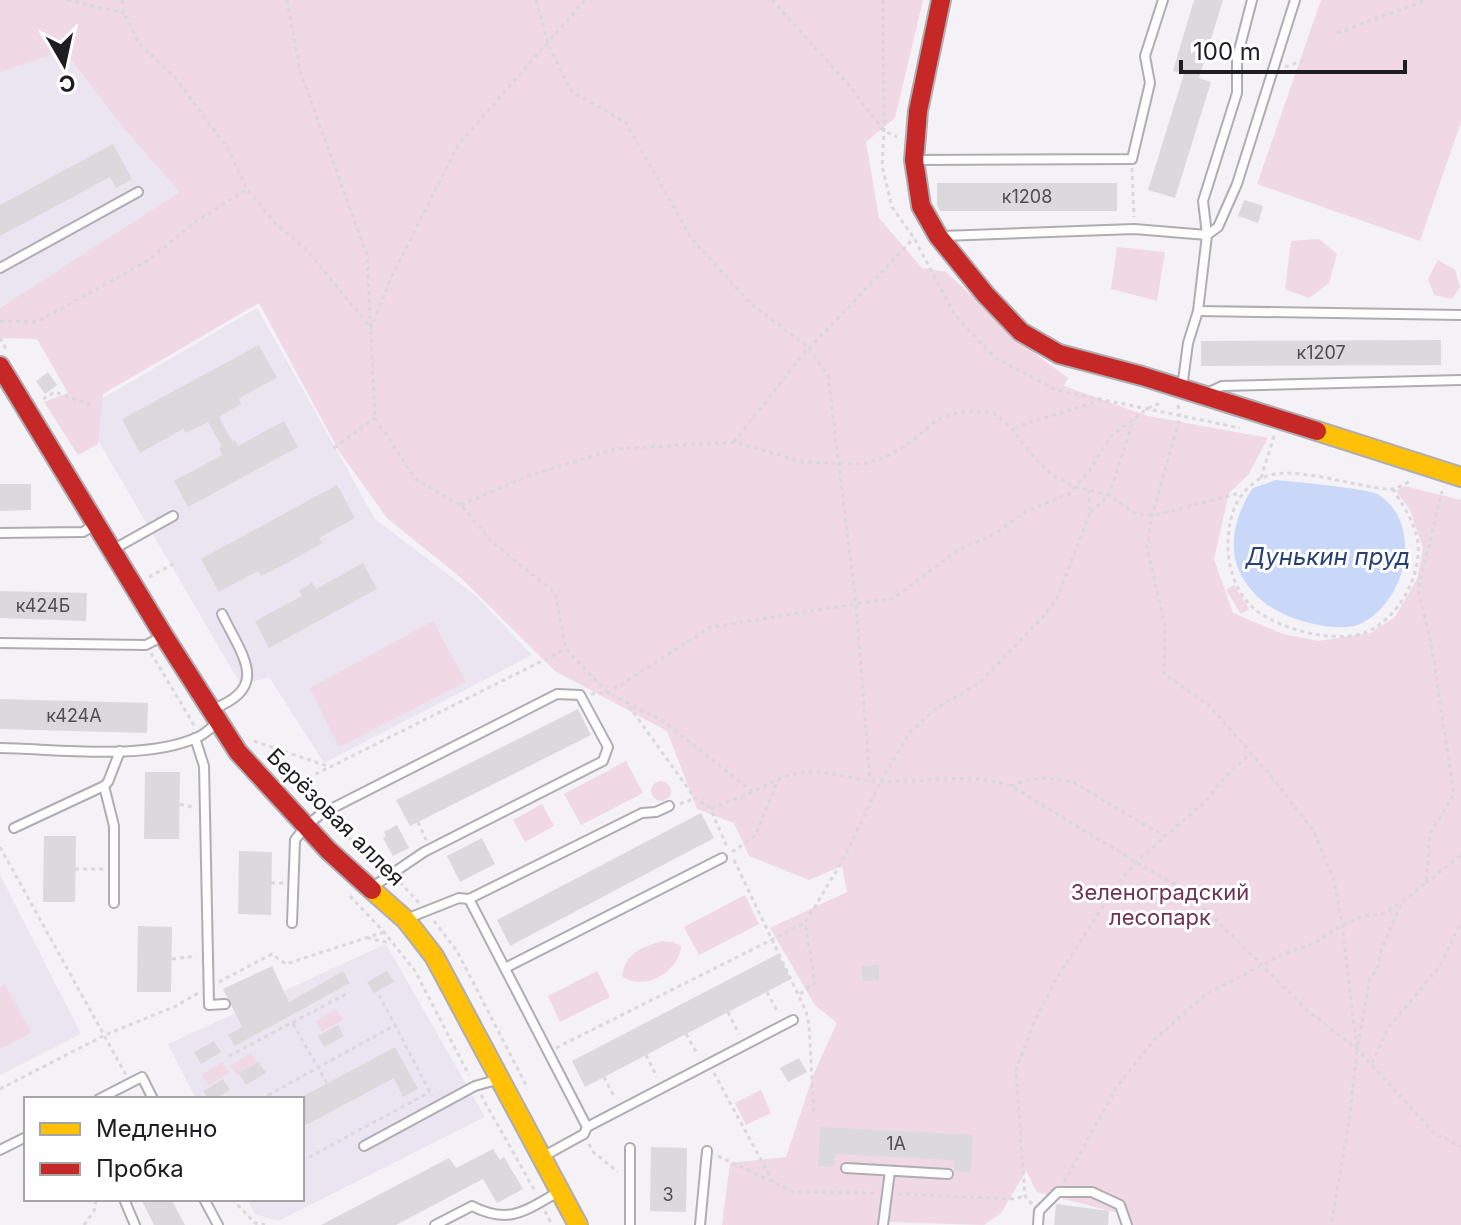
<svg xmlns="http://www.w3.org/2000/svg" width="1461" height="1225" viewBox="0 0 1461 1225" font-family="Inter,sans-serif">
	<rect width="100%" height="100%" fill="#f4f1f7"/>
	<!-- built -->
	<g fill="#eae5f1">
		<polygon points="53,36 195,198 0,307 0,72"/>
		<polygon points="257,308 375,519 475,595 532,655 324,763 269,677 241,685 81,411"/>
		<polygon points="0,875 81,1034 0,1075"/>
		<polygon points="386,944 485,1117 278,1221 255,1214 247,1199 302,1199 302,1099 196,1099 168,1044"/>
	</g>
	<!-- green -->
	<g fill="#f0d8e5">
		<polygon points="0,0 923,0 895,118 866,142 879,218 922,268 946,272 1034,353 1068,378 1064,386 1148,416 1268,438 1248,475 1229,493 1214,559 1233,613 1283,634 1319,641 1370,633 1395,617 1417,579 1423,548 1410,510 1396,491 1405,486 1461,500 1461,1225 1132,1225 1130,1216 1037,1192 1026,1171 1001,1213 984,1225 891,1222 878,1225 722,1225 730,1163 786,1157 814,1073 837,1023 815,1005 770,928 847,892 842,866 809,880 749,856 734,823 697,809 667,731 555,671 460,577 387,518 339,451 259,303 103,394 98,444 78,455 44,402 68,393 37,339 0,338 0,308 180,192 122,126 64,50 0,72"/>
		<polygon points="1321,0 1461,0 1461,122 1420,241 1257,184"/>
		<polygon points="1319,239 1337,254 1329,283 1309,298 1285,289 1291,241"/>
		<polygon points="1117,247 1165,252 1157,301 1111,289"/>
		<polygon points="1438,260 1455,270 1460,287 1452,299 1434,295 1428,279"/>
		<polygon points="1234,585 1249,609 1241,614 1226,590"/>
		<polygon points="433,621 466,682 339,747 310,688"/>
		<polygon points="626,761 643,793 581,825 564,794"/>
		<circle cx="661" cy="791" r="10"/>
		<polygon points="542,804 554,826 525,842 513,820"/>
		<polygon points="745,895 759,924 699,955 684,927"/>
		<path d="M662,941L673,942L681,946C680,971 643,993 622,976C625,953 642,947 662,941Z"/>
		<polygon points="597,971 610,997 560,1022 548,996"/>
		<polygon points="5,984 31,1033 0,1049 0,987"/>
		<polygon points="336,1009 343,1020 322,1032 316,1021"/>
		<polygon points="251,1053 258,1064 237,1076 230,1066"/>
		<polygon points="222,1062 229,1073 208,1086 202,1075"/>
		<polygon points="761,1090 771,1113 746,1125 735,1103"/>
	</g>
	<!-- water -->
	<path fill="#c9d8f8" d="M1276,480C1294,482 1368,488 1379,495C1424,525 1406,601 1362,623C1345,632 1313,625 1296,619C1273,611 1257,600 1244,580C1225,551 1235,514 1253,488Z"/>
	<!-- building -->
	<g fill="#dcd9dd">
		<polygon points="1194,0 1223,0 1199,78 1211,82 1175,198 1148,190 1184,74 1173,71"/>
		<polygon points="113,144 132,179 116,188 110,177 0,236 0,205"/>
		<polygon points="937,183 1117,183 1117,211 940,211 937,205"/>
		<polygon points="1244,200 1263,206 1258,223 1238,216"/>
		<polygon points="1441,340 1441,365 1201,366 1201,341"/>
		<polygon points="259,345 277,378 239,398 241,404 219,417 232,441 235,440 238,446 284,421 298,447 188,507 174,481 222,455 219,448 222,447 208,422 186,433 183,429 140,453 122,419"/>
		<polygon points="48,372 57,385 45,394 36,381"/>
		<polygon points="0,484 31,484 31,510 0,511"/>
		<polygon points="337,485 355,518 319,538 322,543 287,563 261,576 258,571 219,592 201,559"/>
		<polygon points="363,563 377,589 269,648 255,621 302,596 299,590 310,584 312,582 316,589"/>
		<polygon points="0,591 87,593 86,621 0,618"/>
		<polygon points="0,699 148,703 147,733 0,729"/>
		<polygon points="578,709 591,735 410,826 396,800"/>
		<polygon points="145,772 180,772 179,839 144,839"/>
		<polygon points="701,813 714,838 510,946 497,920"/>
		<polygon points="397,825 409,848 393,856 383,838 386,836 384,832"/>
		<polygon points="44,836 76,836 75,902 43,902"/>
		<polygon points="482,838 495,864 460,882 447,856"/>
		<polygon points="239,851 272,852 271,915 238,914"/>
		<polygon points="138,926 172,927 171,992 137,992"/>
		<polygon points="778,954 791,979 585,1087 572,1061"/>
		<polygon points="879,965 879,980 862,981 862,966"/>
		<polygon points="272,966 289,1002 343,971 350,983 235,1046 228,1035 242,1027 223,989"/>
		<polygon points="387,971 394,982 374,993 367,982"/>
		<polygon points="338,1025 344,1036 324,1047 318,1036"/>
		<polygon points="214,1041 221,1052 201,1064 194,1052"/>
		<polygon points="395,1047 418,1089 403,1097 394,1078 302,1127 302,1097"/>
		<polygon points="799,1058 807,1072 788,1082 780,1068"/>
		<polygon points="259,1062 266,1073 246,1085 239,1073"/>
		<polygon points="223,1079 230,1090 214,1099 208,1099 203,1091"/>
		<polygon points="820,1127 973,1135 971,1172 954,1171 954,1160 835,1154 834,1167 818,1166"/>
		<polygon points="651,1147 687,1148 686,1212 650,1211"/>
		<polygon points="493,1149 500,1160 504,1157 523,1189 497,1203 483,1179 396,1225 321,1225 449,1158 456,1168"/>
		<polygon points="141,1199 171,1199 185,1225 154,1225"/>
		<polygon points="1056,1204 1109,1211 1108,1225 1054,1225"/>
	</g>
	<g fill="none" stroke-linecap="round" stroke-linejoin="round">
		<defs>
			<g id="lane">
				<polyline points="917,160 1132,159 1150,83 1145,56 1163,0"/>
				<polyline points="942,236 1134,229 1207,235 1218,227 1237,184 1295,0"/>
				<polyline points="0,268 138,192"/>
				<polyline points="1198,311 1461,315"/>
				<polyline points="1182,388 1188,343 1198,311 1207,235 1203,201 1237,93 1237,58 1252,0"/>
				<polyline points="1207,393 1222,386 1461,380"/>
				<polyline points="0,533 83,532 93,526"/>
				<polyline points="114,549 173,516"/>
				<polyline points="0,643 146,645 163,636"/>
				<path d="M213,709C271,687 242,656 222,614"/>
				<polyline points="195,738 204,766 209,1005 225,1004"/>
				<path d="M0,748C58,749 146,761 198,737C205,734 212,727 218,722"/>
				<polyline points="104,786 114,826 114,903"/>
				<polyline points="14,828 104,786 108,782 120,751"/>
				<polyline points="469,899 587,1127 584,1134 544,1156"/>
				<polyline points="406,919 459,898 469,899 642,813 656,812 669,806"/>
				<polyline points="292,923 295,840 305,827 321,814 557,694 580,695 608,747 603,761 424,852 371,888"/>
				<polyline points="505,968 722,858"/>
				<polyline points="99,1099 142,1077 153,1099"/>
				<polyline points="587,1127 793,1020"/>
				<polyline points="364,1146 475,1086 496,1080"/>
				<polyline points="630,1148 630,1225"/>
				<polyline points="0,1150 26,1137"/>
				<polyline points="846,1168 948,1174"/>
				<polyline points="124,1199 135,1225"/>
				<polyline points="204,1199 218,1225"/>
				<path d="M435,1225L472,1206C509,1225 525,1211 560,1191"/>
				<polyline points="700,1225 707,1151"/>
				<polyline points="883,1225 890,1171"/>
				<polyline points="1038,1225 1039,1211 1058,1192 1092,1192 1120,1205 1127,1225"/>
			</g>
			<g id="slow">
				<polyline points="1317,431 1461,477"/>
				<polyline points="372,890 406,920 434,956 578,1225"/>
			</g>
			<g id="jam">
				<polyline points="941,0 918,111 914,160 921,206 938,236 985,294 1021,332 1059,354 1142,376 1317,431"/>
				<polyline points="0,366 164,636 238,752 328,850 372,890"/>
			</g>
		</defs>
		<!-- lane casing -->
		<use href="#lane" stroke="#afadb2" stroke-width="12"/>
		<!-- slow casing -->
		<use href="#slow" stroke="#afadb2" stroke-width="22"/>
		<!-- jam casing -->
		<use href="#jam" stroke="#afadb2" stroke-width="22"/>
		<!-- path -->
		<g stroke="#dad8da" stroke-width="3" stroke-dasharray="4 4" stroke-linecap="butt">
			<polyline points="67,0 124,13"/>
			<polyline points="122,0 124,13 139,44 174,76 228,149 247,189 275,223 306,249 371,328 390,280 458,145 585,0"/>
			<path d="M287,0L300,71L367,255L375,418L416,480L461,505L491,541L555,593L566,649L608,693L663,721L753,792C770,783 790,772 810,772C830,771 851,779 871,781C918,785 965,770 1011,786L1159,876L1185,889L1308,1011L1357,1049L1434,1133L1461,1147"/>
			<polyline points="536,0 548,43 570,90 626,123 692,239 750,303 809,348 828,376 856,604 870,781"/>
			<polyline points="772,0 848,84 884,131 897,137"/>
			<polyline points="883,0 884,131 882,166 892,207 914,238 954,314 994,357 1056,390 1240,428"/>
			<polyline points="1337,33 1426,0"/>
			<polyline points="1285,67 1308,59"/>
			<polyline points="1132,168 1134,217"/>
			<polyline points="0,321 37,322 147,261 198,220 247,189"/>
			<polyline points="0,338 6,349"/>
			<polyline points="43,399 55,392 91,405"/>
			<polyline points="1178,405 1180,417 1152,516 1147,548 1165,626 1164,674 1209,705 1271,776 1313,830 1334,880 1342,925 1357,1049 1349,1123 1331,1225"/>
			<path d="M1014,428C1043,417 1073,411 1101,399"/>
			<polyline points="734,442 799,359 914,238"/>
			<polyline points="334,448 375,418"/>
			<polyline points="1261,478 1274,436"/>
			<path d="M1393,489C1403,506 1416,524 1418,544C1421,579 1396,621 1364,633C1332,644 1273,628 1250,605C1235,590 1227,563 1228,543C1229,516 1235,495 1258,480C1288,461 1354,488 1390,489C1397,489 1405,484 1412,480"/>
			<polyline points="1089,490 1090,513 1109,495 1134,419"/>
			<polyline points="461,505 526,477 615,449 734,442 803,462 863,464 886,457 911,442 935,421 951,414 972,411 994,413 1012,429 1032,455 1051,474 1075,487 1109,495 1136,514 1152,516 1240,493"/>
			<polyline points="149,577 173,564"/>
			<polyline points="151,653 194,725"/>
			<polyline points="591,694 608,693 711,627 894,598 958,550 995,534 1026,511 1069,494 1089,471 1111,436 1148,408 1163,402"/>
			<polyline points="629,706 695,798 710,808 728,849"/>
			<polyline points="254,741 330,767"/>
			<polyline points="294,785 566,649"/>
			<polyline points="1011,786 1026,780 1048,778 1073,782 1164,836"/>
			<polyline points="180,804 195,808"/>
			<polyline points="680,804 695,798"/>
			<polyline points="711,808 753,792"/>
			<polyline points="330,822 383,866"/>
			<polyline points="418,822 426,840"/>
			<polyline points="0,847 126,1075"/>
			<polyline points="732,852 755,836 778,780"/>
			<polyline points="734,860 806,1011 809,1025 814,1115"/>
			<polyline points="75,869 103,869"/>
			<polyline points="400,882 419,903"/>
			<polyline points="271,883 284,883"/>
			<polyline points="1426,883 1461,855"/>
			<polyline points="350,896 384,932 415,971 469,1075"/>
			<polyline points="434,921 457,951 526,1085"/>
			<polyline points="367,938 391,943"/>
			<polyline points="172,959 196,956"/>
			<polyline points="219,982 272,954 286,964 384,932"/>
			<polyline points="767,992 778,1013"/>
			<polyline points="800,994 815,983 805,923"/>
			<polyline points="379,995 395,1025"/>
			<polyline points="728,1012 739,1034"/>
			<polyline points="293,1024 327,1083"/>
			<polyline points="686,1034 698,1055"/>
			<polyline points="1358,1045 1370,978 1378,967 1381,951 1402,902 1426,883 1430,834 1454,794 1431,643 1418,590 1442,491"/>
			<polyline points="556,1048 805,923 843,860 881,781 910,732 934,710 979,683 1043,617 1057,598 1090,513"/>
			<polyline points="646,1055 657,1077"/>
			<polyline points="229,1056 350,992"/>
			<polyline points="1372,1063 1389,1027 1440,966 1461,922"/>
			<polyline points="714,1073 773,1182"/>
			<polyline points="604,1077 615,1098"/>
			<polyline points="0,1089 105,1035 176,1006 198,993"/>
			<polyline points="481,1095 536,1193"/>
			<polyline points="261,1099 395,1025 432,1096"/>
			<polyline points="589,1144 592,1151 618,1172"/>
			<polyline points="718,1156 794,1192 874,1193"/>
			<polyline points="302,1161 430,1092"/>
			<polyline points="1064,1182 1118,1085 1155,1039 1205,995 1283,954 1313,944 1342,925 1360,917 1385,913 1402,902"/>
			<polyline points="898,1194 1014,1199 1025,1196"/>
			<polyline points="232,1199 255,1223 265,1225"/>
			<polyline points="1032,1204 1025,1196 1016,1071 1034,1022 1058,976 1118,883 1137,861 1208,799 1223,779 1250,754"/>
			<polyline points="545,1211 552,1225"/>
			<polyline points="84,1225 94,1211 96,1199"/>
		</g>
		<!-- lane -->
		<use href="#lane" stroke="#fdfdfe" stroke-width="8"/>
		<!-- slow -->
		<use href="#slow" stroke="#ffc107" stroke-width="18"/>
		<!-- jam -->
		<use href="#jam" stroke="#c62828" stroke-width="18"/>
	</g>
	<g text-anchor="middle" stroke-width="6" stroke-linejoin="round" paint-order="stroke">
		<!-- number labels -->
		<g font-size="18" fill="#4e4d50">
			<text x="1027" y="203">к1208</text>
			<text x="1321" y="359">к1207</text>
			<text x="43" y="612">к424Б</text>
			<text x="74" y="722">к424А</text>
			<text x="896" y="1150">1А</text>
			<text x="668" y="1201">3</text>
		</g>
		<!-- street labels -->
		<g font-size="22" fill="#1e1d20" stroke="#fff">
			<text transform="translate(336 817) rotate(45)" y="8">Берёзовая аллея</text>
		</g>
		<!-- park labels -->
		<g font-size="22" fill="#6f3253" stroke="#fff">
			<text x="1160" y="900">Зеленоградский<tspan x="1160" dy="25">лесопарк</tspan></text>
		</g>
		<!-- water labels -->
		<g font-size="24" font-style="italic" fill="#274175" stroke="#fff">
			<text x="1328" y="565">Дунькин пруд</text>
		</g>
	</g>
	<!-- legend -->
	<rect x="24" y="1097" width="280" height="104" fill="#ffffff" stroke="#a5a5a6" stroke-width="2"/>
	<rect x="40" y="1123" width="40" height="12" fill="#ffc107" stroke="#a5a5a6" stroke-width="2"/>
	<text x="96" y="1137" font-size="24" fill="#1e1d20">Медленно</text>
	<rect x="40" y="1163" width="40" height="12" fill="#c62828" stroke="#a5a5a6" stroke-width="2"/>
	<text x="96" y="1177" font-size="24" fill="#1e1d20">Пробка</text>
	<!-- north arrow -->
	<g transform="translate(64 64) rotate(171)" stroke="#ffffff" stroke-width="6" paint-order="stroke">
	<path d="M0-6L14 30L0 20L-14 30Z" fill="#1e1d20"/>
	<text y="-12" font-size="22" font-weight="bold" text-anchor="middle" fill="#1e1d20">С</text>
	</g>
	<!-- scale -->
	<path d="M1181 60v12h224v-12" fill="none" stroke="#1e1d20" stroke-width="4"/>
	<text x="1193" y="60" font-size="24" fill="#1e1d20" stroke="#ffffff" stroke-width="6" paint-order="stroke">100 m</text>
</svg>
